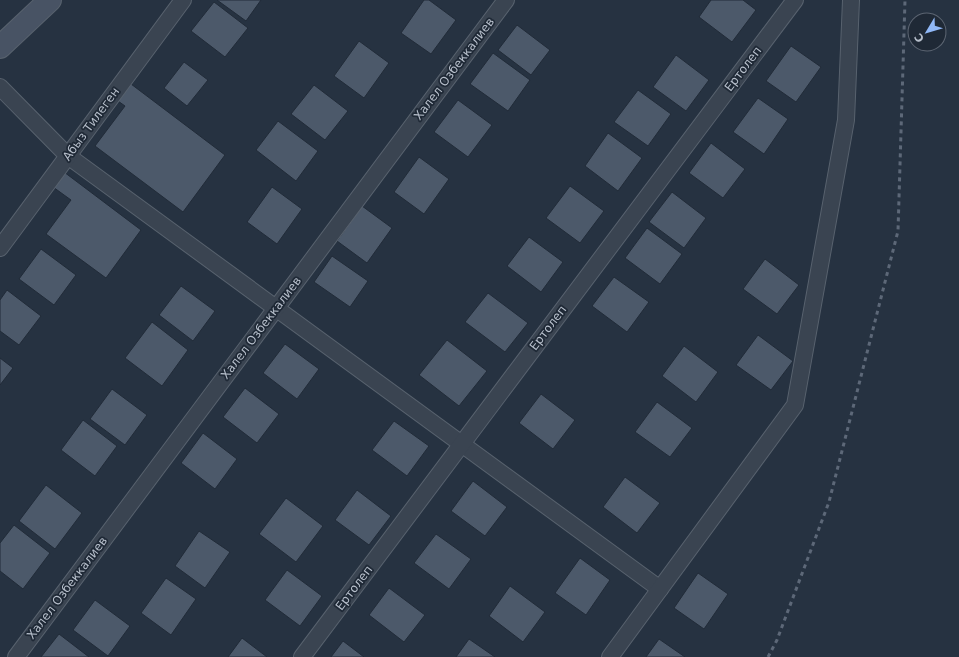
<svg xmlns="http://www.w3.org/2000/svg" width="959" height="657" viewBox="0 0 959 657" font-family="'DejaVu Sans',sans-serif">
	<rect width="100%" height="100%" fill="#263241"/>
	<!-- building -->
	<g fill="#4c596a" stroke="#212b38">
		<polygon points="217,0 261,0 246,21"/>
		<polygon points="424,0 429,0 456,20 431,54 401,33"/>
		<polygon points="711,0 743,0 756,10 732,42 699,17"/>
		<polygon points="214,2 248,28 225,57 191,31"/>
		<polygon points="517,25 550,50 531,75 498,50"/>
		<polygon points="359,41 389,63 364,98 334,76"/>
		<polygon points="791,46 821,67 796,102 766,81"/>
		<polygon points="493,53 530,80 508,111 470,84"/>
		<polygon points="676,55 709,80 686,111 653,87"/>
		<polygon points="184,62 208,80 187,106 164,88"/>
		<polygon points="131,84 225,155 183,212 95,146 125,106 118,101"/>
		<polygon points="314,85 348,111 325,140 291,114"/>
		<polygon points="638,90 671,114 648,146 614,122"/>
		<polygon points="758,98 788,119 764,154 733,132"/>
		<polygon points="458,100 492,125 468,157 434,132"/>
		<polygon points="278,121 318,151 296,181 256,150"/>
		<polygon points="608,133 642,158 618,191 585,166"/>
		<polygon points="711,143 745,169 723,198 689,173"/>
		<polygon points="419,157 449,179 424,214 394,192"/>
		<polygon points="64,172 141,230 106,278 46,234 71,200 53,187"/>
		<polygon points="570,186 604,211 580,243 546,218"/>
		<polygon points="272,187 302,209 277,244 247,222"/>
		<polygon points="672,192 706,218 684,248 649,222"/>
		<polygon points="362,206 392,228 367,263 337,241"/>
		<polygon points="647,228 682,254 660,284 625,258"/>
		<polygon points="529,237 563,262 541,292 507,266"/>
		<polygon points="41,249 76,275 54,305 19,279"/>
		<polygon points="332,256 368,281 350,307 314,282"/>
		<polygon points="765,259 799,285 777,314 743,289"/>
		<polygon points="614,277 649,302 627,332 592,306"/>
		<polygon points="181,286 215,311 193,341 159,315"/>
		<polygon points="7,290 41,316 19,345 0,331 0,300"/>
		<polygon points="488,293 528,323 505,352 465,322"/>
		<polygon points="152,322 188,350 162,386 125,358"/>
		<polygon points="758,335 793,361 771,390 736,365"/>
		<polygon points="447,340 487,371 459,406 419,375"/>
		<polygon points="285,344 319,369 297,399 263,373"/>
		<polygon points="684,346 718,372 696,402 662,376"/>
		<polygon points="0,358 13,368 0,385"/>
		<polygon points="245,388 279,414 257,443 223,417"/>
		<polygon points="112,389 147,415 125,445 90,419"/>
		<polygon points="541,394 575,420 553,449 519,423"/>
		<polygon points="657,402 692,428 670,457 635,432"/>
		<polygon points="83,420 117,446 95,476 61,450"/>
		<polygon points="394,421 429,446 407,476 372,450"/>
		<polygon points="203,433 237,459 215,489 181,463"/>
		<polygon points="625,477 660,503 637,533 603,507"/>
		<polygon points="473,481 507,507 485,536 451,511"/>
		<polygon points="46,485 82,513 55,549 19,521"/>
		<polygon points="357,490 391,516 369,545 335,520"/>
		<polygon points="286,498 323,526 296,562 259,534"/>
		<polygon points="14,525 50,553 23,589 0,571 0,543"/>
		<polygon points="199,531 230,552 205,588 175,566"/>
		<polygon points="436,534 471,559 449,589 414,563"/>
		<polygon points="580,558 610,580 586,615 555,593"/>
		<polygon points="287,570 322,596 300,626 265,600"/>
		<polygon points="698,573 728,594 704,629 674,608"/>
		<polygon points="166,578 196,599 171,635 141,613"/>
		<polygon points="510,586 545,612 523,642 489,616"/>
		<polygon points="389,588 425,615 404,642 369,615"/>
		<polygon points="95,600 130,626 108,656 73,630"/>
		<polygon points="59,634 89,657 41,657"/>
		<polygon points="242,638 267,657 228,657"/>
		<polygon points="469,639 495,657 456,657"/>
		<polygon points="659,639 685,657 646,657"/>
		<polygon points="343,641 364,657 331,657"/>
	</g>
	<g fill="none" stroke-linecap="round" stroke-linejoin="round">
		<defs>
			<g id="minor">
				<polyline points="0,87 68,156 660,589"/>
				<polyline points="0,248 183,0"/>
				<polyline points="16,657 506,0"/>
				<polyline points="302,657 795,0"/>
				<polyline points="610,657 795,405 846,120 851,0"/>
			</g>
			<polyline id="secondary" points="0,47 50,0"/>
		</defs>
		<!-- minor casing -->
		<use href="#minor" stroke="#58626e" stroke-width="18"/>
		<!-- secondary casing -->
		<use href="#secondary" stroke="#58626e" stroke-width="24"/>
		<!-- minor -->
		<use href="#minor" stroke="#3a4451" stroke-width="16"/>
		<!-- secondary -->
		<use href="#secondary" stroke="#485364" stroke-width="22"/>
		<!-- rail -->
		<polyline stroke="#5d6878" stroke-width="3" stroke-dasharray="4 4" stroke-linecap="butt" points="768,657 777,640 829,502 898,231 905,0"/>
	</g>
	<g text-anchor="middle" stroke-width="3.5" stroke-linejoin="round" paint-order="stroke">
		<!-- street labels -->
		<g font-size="12" fill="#b7bfcb" stroke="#1f2936">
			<text transform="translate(454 69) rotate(-53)" y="4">Халел Озбеккалиев</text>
			<text transform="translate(743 69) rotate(-53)" y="4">Ертолеп</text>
			<text transform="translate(91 124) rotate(-54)" y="4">Абыз Тилеген</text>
			<text transform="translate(261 328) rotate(-53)" y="4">Халел Озбеккалиев</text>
			<text transform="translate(548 328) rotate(-53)" y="4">Ертолеп</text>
			<text transform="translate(67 588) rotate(-53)" y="4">Халел Озбеккалиев</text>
			<text transform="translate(354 588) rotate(-53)" y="4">Ертолеп</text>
		</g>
	</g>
	<!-- north arrow -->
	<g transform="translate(927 32) rotate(232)"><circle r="19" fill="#1f2936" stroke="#5c6572"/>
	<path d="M0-3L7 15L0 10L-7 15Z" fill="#90b8f7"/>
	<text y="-6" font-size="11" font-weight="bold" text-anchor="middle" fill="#b7bfcb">С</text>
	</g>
</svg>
